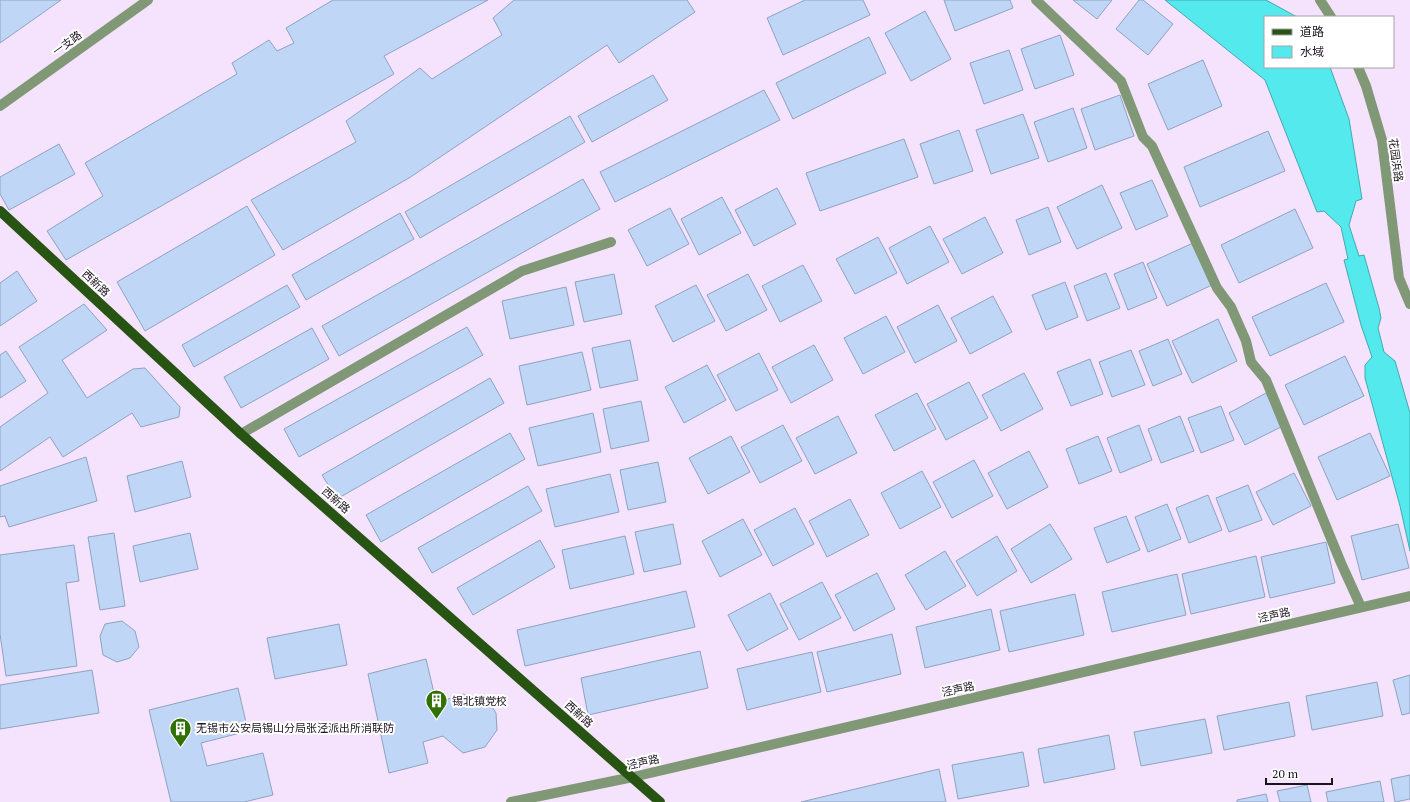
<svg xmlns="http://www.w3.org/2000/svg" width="1410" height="802" viewBox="0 0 1410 802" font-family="'PT Serif','Noto Sans SC',serif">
	<rect width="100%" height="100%" fill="#f5e2fc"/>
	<!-- water -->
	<polygon fill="#54e9ed" stroke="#43a9af" points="1165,0 1266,0 1297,17 1265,17 1265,67 1330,67 1349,119 1362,199 1356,201 1349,225 1359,256 1364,255 1379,308 1381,318 1378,328 1384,352 1395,361 1410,413 1410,551 1400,506 1365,378 1365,365 1372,357 1361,325 1344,260 1348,259 1341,227 1324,211 1317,212 1265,80"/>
	<!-- building -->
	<g fill="#c0d6f6" stroke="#8ea3c1">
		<polygon points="0,0 61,0 0,43"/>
		<polygon points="333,0 488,0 384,56 394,74 66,260 47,231 103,196 85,163 237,74 232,63 269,40 277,51 294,43 286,28"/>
		<polygon points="514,0 687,0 695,12 619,63 607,45 409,178 283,250 251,200 356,142 346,121 420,68 432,79 502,35 493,18"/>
		<polygon points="805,0 863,0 870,15 783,55 767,18"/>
		<polygon points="944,0 1010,0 1013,8 955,31"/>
		<polygon points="1073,0 1112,0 1097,19"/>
		<polygon points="1139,0 1143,0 1173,24 1148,55 1116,29"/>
		<polygon points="925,11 951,59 911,81 885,33"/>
		<polygon points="1060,35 1074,75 1035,89 1021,49"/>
		<polygon points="869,37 886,73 793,119 776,83"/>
		<polygon points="1009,50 1023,90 984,104 970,63"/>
		<polygon points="1203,60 1222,106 1168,130 1148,84"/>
		<polygon points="653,75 668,100 592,142 578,116"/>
		<polygon points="764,90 780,120 615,202 600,172"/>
		<polygon points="1120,95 1134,136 1095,150 1081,109"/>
		<polygon points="1073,108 1087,148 1048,162 1034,122"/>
		<polygon points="1023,114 1039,158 991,174 976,130"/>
		<polygon points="570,116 585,142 420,238 405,212"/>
		<polygon points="959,130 973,171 934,184 920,144"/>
		<polygon points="1268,131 1285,171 1200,207 1184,167"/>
		<polygon points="904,139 918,177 820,211 806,173"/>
		<polygon points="59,144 75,174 9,210 0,194 0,177"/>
		<polygon points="583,179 600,209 339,356 322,326"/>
		<polygon points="1152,180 1168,216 1136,230 1120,193"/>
		<polygon points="1102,185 1122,228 1077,249 1057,207"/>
		<polygon points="777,188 796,224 754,246 735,210"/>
		<polygon points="722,197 741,233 699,255 681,219"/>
		<polygon points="247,206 275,255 145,331 117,282"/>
		<polygon points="1048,207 1061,242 1029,255 1016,220"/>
		<polygon points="670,208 689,244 647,266 628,230"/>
		<polygon points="1295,209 1313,248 1239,283 1221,245"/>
		<polygon points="400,213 414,239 306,300 292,275"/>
		<polygon points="985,217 1003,253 962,274 943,239"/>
		<polygon points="930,226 949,262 907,284 889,248"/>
		<polygon points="878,237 897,273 855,294 836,259"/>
		<polygon points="1193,243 1212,285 1167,306 1147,264"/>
		<polygon points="1143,262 1157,298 1128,310 1114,274"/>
		<polygon points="803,265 822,301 780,322 762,286"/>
		<polygon points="17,271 37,301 0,326 0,283"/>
		<polygon points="1106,273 1120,308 1087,321 1074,286"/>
		<polygon points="614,274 622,314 584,322 575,282"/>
		<polygon points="748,274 767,310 726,331 707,295"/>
		<polygon points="1065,282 1078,317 1046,330 1032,295"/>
		<polygon points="1326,283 1344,322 1270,356 1252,317"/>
		<polygon points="287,285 300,307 194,367 182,345"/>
		<polygon points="696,285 715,321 673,342 655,306"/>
		<polygon points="566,287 574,325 510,339 502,301"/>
		<polygon points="993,296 1012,332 970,354 951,318"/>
		<polygon points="84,304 107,330 62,360 87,398 133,369 145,368 180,407 179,417 141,427 132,413 63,457 50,437 0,471 0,427 48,393 19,347"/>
		<polygon points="938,305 957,341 915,363 897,327"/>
		<polygon points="886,316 905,352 863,374 844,338"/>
		<polygon points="1218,319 1237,361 1192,383 1172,341"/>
		<polygon points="467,327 483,355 299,457 284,429"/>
		<polygon points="312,328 329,359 241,408 224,377"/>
		<polygon points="1168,339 1182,374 1153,386 1139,351"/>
		<polygon points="630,340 638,380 600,388 592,348"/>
		<polygon points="814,345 833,380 791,403 772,367"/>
		<polygon points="1131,350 1145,385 1112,397 1099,362"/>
		<polygon points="6,351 26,381 0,398 0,355"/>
		<polygon points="582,352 591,390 527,405 519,366"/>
		<polygon points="759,353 778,390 736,411 717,375"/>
		<polygon points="1345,356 1364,396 1304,425 1285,385"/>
		<polygon points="1090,359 1103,394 1071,406 1057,372"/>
		<polygon points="707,365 726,400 684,423 665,387"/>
		<polygon points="1024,373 1043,409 1001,431 982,395"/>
		<polygon points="490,378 504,403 337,499 322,475"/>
		<polygon points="969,382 988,418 946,440 927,404"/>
		<polygon points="917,393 936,429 894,451 875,415"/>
		<polygon points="1266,393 1283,426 1245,445 1229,413"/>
		<polygon points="641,401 649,441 611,449 603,409"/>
		<polygon points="1221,406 1234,440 1201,453 1188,418"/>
		<polygon points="593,413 601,452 538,466 529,428"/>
		<polygon points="838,416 857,453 815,474 796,438"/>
		<polygon points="1180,416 1194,451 1161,463 1148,429"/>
		<polygon points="783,425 802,461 760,483 741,447"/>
		<polygon points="1139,425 1152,460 1120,473 1107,438"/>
		<polygon points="510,433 525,459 381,542 366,515"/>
		<polygon points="1370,433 1390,476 1337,500 1318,457"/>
		<polygon points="731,436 750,472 708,494 689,458"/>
		<polygon points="1098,436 1112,471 1079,484 1066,449"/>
		<polygon points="1029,451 1048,487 1007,509 988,473"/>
		<polygon points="86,457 97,501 9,527 5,516 0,517 0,486"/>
		<polygon points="974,460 993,496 952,518 933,482"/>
		<polygon points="182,461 191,497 135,512 127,476"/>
		<polygon points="658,462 666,502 628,510 620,470"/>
		<polygon points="922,471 941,507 900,529 881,493"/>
		<polygon points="1294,473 1311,506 1273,525 1256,492"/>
		<polygon points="610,474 619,512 555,527 546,489"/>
		<polygon points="1248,485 1262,520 1229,532 1216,498"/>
		<polygon points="528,486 542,511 432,573 418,548"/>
		<polygon points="1208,495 1222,530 1189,543 1176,508"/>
		<polygon points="850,499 869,535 827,557 809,521"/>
		<polygon points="1167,504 1181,539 1148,552 1135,517"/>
		<polygon points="795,508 814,544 773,566 754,530"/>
		<polygon points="1126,516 1140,550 1107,563 1094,528"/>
		<polygon points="743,519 762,555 720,577 702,541"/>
		<polygon points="673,524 681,564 644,572 635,532"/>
		<polygon points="1050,524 1072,559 1031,583 1011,549"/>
		<polygon points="1398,524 1409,568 1362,580 1351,536"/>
		<polygon points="114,533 125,606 100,610 88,537"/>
		<polygon points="190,533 198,569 140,582 133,546"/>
		<polygon points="625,536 634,574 570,589 562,550"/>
		<polygon points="997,536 1017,571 977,596 956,561"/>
		<polygon points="540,540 555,567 473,615 457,588"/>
		<polygon points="1326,542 1335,583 1270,598 1261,557"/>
		<polygon points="74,545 79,581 66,583 77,666 6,676 0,634 0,555"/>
		<polygon points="945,551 966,586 926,610 905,575"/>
		<polygon points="1256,556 1265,597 1191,614 1182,574"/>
		<polygon points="877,573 895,609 854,631 835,595"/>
		<polygon points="1177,574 1186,615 1112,632 1102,592"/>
		<polygon points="822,582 841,618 799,640 780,604"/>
		<polygon points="686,591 695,627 525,666 517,630"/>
		<polygon points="770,593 788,629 747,651 728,615"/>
		<polygon points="1075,594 1084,635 1009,652 1000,611"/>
		<polygon points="991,609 1000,650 925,668 916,627"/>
		<polygon points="122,621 135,631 139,647 130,658 117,662 103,655 100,636 105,624"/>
		<polygon points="339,624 347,665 275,679 267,638"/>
		<polygon points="892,634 901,674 827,692 817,652"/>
		<polygon points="700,651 708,688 588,715 581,678"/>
		<polygon points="812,652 821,692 747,710 737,669"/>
		<polygon points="426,659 435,697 445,700 463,694 487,699 496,713 497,730 485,747 463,753 443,736 423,742 428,763 389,773 368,674"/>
		<polygon points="92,670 99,713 0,729 0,685"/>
		<polygon points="1410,675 1410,713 1402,715 1393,680"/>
		<polygon points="1377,682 1383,716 1312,730 1306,696"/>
		<polygon points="238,688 248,731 201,743 207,766 263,753 273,795 244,802 171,802 149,710"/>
		<polygon points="1289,702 1295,736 1224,750 1217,716"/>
		<polygon points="1205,719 1212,753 1141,766 1134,732"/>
		<polygon points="1109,735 1115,769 1044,783 1038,749"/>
		<polygon points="1023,752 1029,786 958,799 952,765"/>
		<polygon points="939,769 946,802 801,802"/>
		<polygon points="1410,775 1410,799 1395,802 1391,779"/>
		<polygon points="1380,781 1384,802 1328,802 1326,792"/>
		<polygon points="1307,785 1311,802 1280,802 1277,791"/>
		<polygon points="1266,794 1268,802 1237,802 1237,800"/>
	</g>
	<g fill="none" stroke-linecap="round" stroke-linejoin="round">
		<!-- minor -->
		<g stroke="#809876" stroke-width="10">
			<polyline points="1036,0 1121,81 1143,137 1152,146 1217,288 1231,307 1246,341 1251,362 1266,380 1341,563 1361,607"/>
			<polyline points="1320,0 1331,17"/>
			<polyline points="1358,67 1366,86 1382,140 1399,278 1410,304"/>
			<polyline points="0,106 148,0"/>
			<polyline points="241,434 522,271 611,242"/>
			<polyline points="511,802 633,777 1410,596"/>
		</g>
		<!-- major -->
		<polyline stroke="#285413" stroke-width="10" points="0,211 241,434 660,802"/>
	</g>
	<!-- icons -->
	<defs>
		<symbol id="building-pin" viewBox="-11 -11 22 30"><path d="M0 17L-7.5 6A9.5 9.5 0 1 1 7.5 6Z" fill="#307006" stroke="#fff"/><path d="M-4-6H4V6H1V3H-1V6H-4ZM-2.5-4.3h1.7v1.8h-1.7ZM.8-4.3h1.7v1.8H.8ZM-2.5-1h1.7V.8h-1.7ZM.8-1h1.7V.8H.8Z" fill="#fff"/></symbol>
	</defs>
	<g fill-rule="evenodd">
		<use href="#building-pin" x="424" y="688" width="25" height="34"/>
		<use href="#building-pin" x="168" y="716" width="25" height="34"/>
	</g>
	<g text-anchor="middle" stroke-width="4" stroke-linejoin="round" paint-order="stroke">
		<!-- street labels -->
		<g font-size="11" fill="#1b131e" stroke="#fff">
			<text transform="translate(67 43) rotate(-36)" y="4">一支路</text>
			<text transform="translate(1396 160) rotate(82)" y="4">花园浜路</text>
			<text transform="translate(96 283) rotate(43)" y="4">西新路</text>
			<text transform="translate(336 500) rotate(41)" y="4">西新路</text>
			<text transform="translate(1274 615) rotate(-13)" y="4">泾声路</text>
			<text transform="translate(958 689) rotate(-13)" y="4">泾声路</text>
			<text transform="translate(579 714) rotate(42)" y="4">西新路</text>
			<text transform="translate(643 762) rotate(-13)" y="4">泾声路</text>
		</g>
		<!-- poi labels -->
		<g font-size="11" fill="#1b131e" stroke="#fff" text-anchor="start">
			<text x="452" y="705">锡北镇党校</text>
			<text x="196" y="732">无锡市公安局锡山分局张泾派出所消联防</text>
		</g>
	</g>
	<!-- legend -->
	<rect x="1264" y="16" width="130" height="52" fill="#ffffff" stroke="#a4a1a5"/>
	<rect x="1272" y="29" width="20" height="6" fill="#285413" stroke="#a4a1a5"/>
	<text x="1300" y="36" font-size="12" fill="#1b131e">道路</text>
	<rect x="1272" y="46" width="20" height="12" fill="#54e9ed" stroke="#a4a1a5"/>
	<text x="1300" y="56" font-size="12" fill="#1b131e">水域</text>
	<!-- scale -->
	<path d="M1266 778v6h66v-6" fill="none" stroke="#1b131e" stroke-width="2"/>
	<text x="1272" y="778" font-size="12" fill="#1b131e" stroke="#ffffff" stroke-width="3" paint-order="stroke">20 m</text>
</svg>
